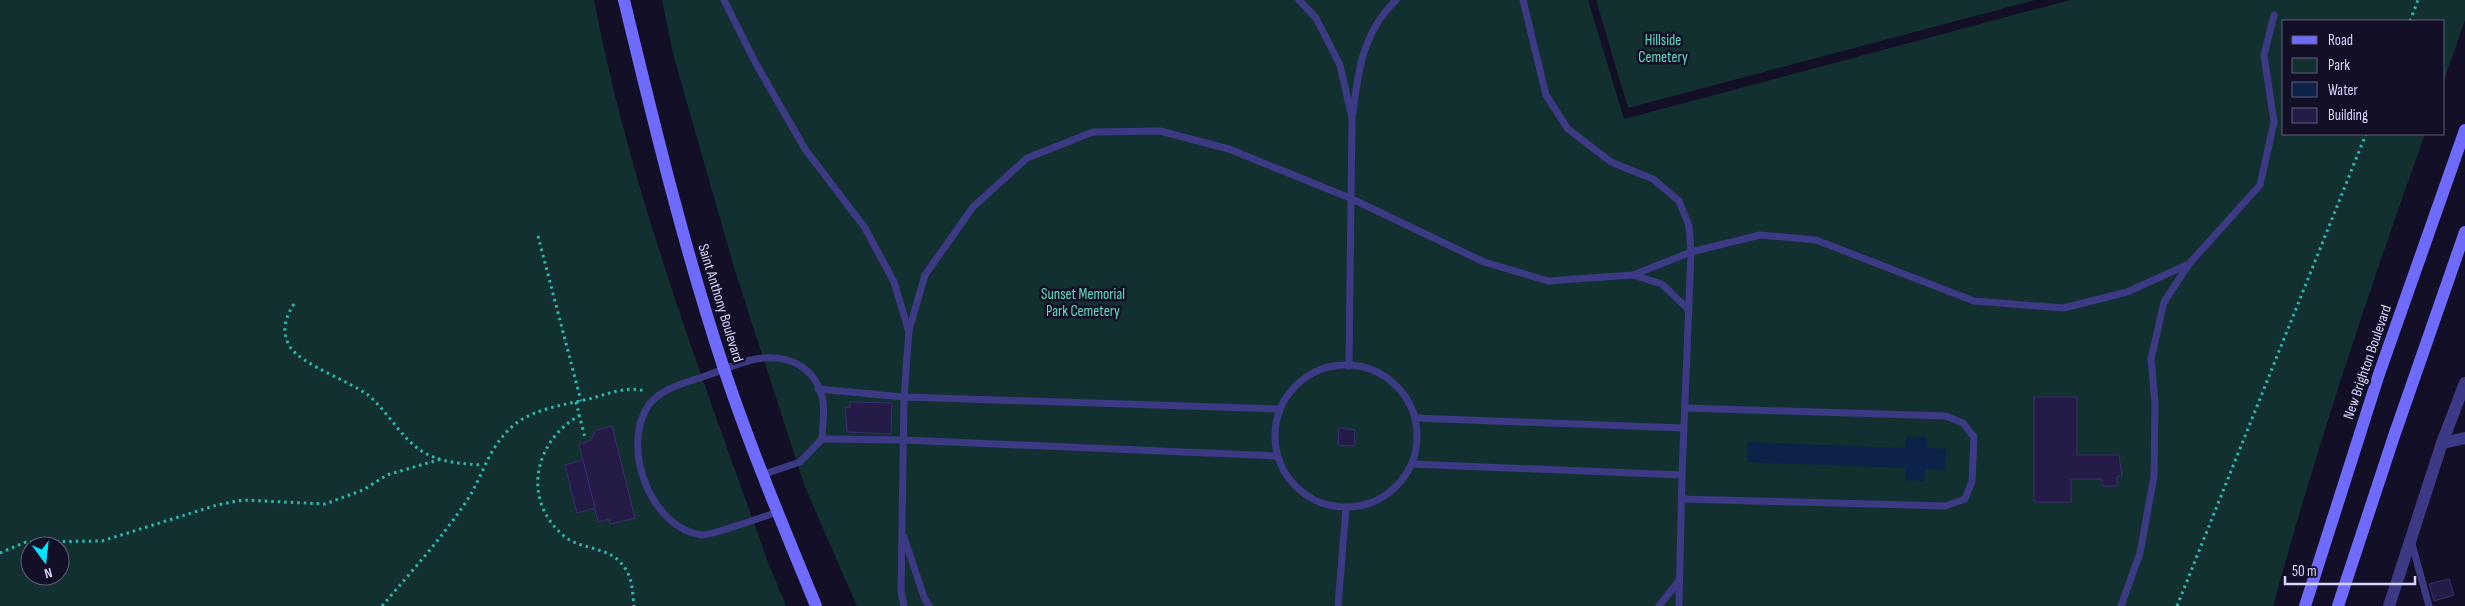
<svg xmlns="http://www.w3.org/2000/svg" width="2465" height="606" viewBox="0 0 2465 606" font-family="'Sofia Sans Condensed',sans-serif">
	<rect width="100%" height="100%" fill="#130f26"/>
	<!-- green -->
	<g fill="#12302f" fill-rule="evenodd">
		<path d="M0,0H594C631,193 702,377 768,562L786,606H0ZM30,546H60V576H30Z"/>
		<path d="M662,0H1588L1624,119L2070,0H2465V20L2444,81V21H2284V134H2425C2369,290 2317,446 2273,606H857L805,487L736,274L673,54Z"/>
		<polygon points="1596,0 2035,0 1628,108"/>
	</g>
	<!-- water -->
	<polygon fill="#0c2248" points="1906,437 1927,438 1927,448 1946,449 1945,470 1925,469 1924,481 1905,480 1906,468 1747,462 1748,442 1905,448"/>
	<!-- building -->
	<g fill="#241b47" stroke="#3b2d73">
		<polygon points="2034,397 2077,397 2077,455 2119,455 2122,476 2117,476 2117,486 2102,486 2102,479 2071,479 2071,502 2034,502"/>
		<polygon points="850,402 892,403 891,434 847,432 845,407 850,408"/>
		<polygon points="612,426 635,518 610,524 609,519 598,522 579,444 590,441 596,430"/>
		<polygon points="1339,428 1355,430 1354,446 1338,445"/>
		<polygon points="583,460 595,508 577,513 565,465"/>
		<polygon points="2449,579 2454,595 2434,601 2429,584"/>
	</g>
	<g fill="none" stroke-linecap="round" stroke-linejoin="round">
		<!-- path -->
		<g stroke="#2fb8b0" stroke-width="3" stroke-dasharray="2.5 4" stroke-linecap="butt">
			<polyline points="2410,21 2418,0"/>
			<polyline points="538,236 581,401"/>
			<path d="M294,304C285,318 281,332 290,347C301,364 349,381 368,395C390,413 404,445 431,456C447,463 465,464 483,465"/>
			<polyline points="576,402 585,438"/>
			<path d="M580,415C534,441 521,500 564,536C581,550 606,546 621,563C633,576 632,590 634,606"/>
			<polyline points="0,553 26,542 102,541 217,505 243,500 325,504 363,490 387,475 441,459"/>
			<path d="M382,606C411,572 441,539 466,502C484,475 487,448 514,425C534,408 569,404 593,398C610,393 628,386 645,391"/>
			<polyline points="2177,606 2366,134"/>
		</g>
		<!-- lane -->
		<g stroke="#3d3a85" stroke-width="7">
			<polyline points="724,0 755,62 805,149 865,228 894,282 908,329"/>
			<polyline points="1299,0 1316,18 1340,65 1352,118 1349,366"/>
			<polyline points="1523,0 1546,95 1568,129 1611,162 1653,179 1679,201 1689,226 1691,252 1682,475 1679,606"/>
			<path d="M1353,113C1358,70 1363,32 1396,0"/>
			<polyline points="1633,275 1662,284 1689,310"/>
			<circle cx="1346" cy="436" r="71"/>
			<polyline points="818,389 904,397 1280,409"/>
			<polyline points="1415,418 1683,428"/>
			<polyline points="822,439 904,440 1277,456"/>
			<polyline points="1412,464 1682,475"/>
			<path d="M762,475L800,462L822,439C822,427 825,413 823,401C816,365 785,352 751,360C736,364 722,370 708,375C687,383 661,387 648,406C621,447 650,528 702,535C710,536 765,516 778,512"/>
			<polyline points="1681,499 1945,506 1965,499 1972,481 1974,437 1963,423 1946,416 1685,408"/>
			<polyline points="904,537 924,597 929,606"/>
			<polyline points="2412,544 2429,606"/>
			<polyline points="904,606 901,591 904,397 909,330 925,275 973,207 1027,158 1093,132 1160,131 1229,149 1350,198 1484,262 1548,281 1633,275 1691,252 1760,235 1816,240 1974,301 2064,308 2127,292 2189,264 2260,185 2274,122 2264,55 2274,15"/>
			<polyline points="1338,606 1346,508"/>
			<polyline points="1659,606 1678,582"/>
			<polyline points="2121,606 2140,553 2154,476 2155,403 2151,359 2164,302 2189,264"/>
		</g>
		<!-- street -->
		<g stroke="#3d3a85" stroke-width="12">
			<polyline points="2442,443 2465,438"/>
			<polyline points="2389,606 2442,443 2465,383"/>
		</g>
		<!-- secondary -->
		<g stroke="#6f6bff" stroke-width="12">
			<path d="M624,0C654,124 684,248 724,369C751,450 784,528 816,606"/>
			<polyline points="2305,606 2379,374 2465,130"/>
			<polyline points="2338,606 2394,436 2465,232"/>
		</g>
	</g>
	<g text-anchor="middle" stroke-width="5" stroke-linejoin="round" paint-order="stroke">
		<!-- park labels -->
		<g font-size="15" fill="#5fe0c0" stroke="#130f26">
			<text x="1663" y="45">Hillside<tspan x="1663" dy="17">Cemetery</tspan></text>
			<text x="1083" y="299">Sunset Memorial<tspan x="1083" dy="17">Park Cemetery</tspan></text>
		</g>
		<!-- street labels -->
		<g font-size="15" fill="#d9d4ff" stroke="#130f26">
			<text transform="translate(721 303) rotate(73)" y="5">Saint Anthony Boulevard</text>
			<text transform="translate(2367 362) rotate(-71)" y="5">New Brighton Boulevard</text>
		</g>
	</g>
	<!-- legend -->
	<rect x="2282" y="20" width="162" height="115" fill="#130f26" stroke="#625e7d"/>
	<rect x="2292" y="36" width="25" height="8" fill="#6f6bff" stroke="#625e7d"/>
	<text x="2328" y="45" font-size="15" fill="#d9d4ff">Road</text>
	<rect x="2292" y="58" width="25" height="15" fill="#12302f" stroke="#625e7d"/>
	<text x="2328" y="70" font-size="15" fill="#d9d4ff">Park</text>
	<rect x="2292" y="82" width="25" height="15" fill="#0c2248" stroke="#625e7d"/>
	<text x="2328" y="95" font-size="15" fill="#d9d4ff">Water</text>
	<rect x="2292" y="108" width="25" height="15" fill="#241b47" stroke="#625e7d"/>
	<text x="2328" y="120" font-size="15" fill="#d9d4ff">Building</text>
	<!-- north arrow -->
	<g transform="translate(45 561) rotate(165)"><circle r="24" fill="#130f26" stroke="#625e7d"/>
	<path d="M0-4L9 19L0 12L-9 19Z" fill="#00e5ff"/>
	<text y="-8" font-size="14" font-weight="bold" text-anchor="middle" fill="#d9d4ff">N</text>
	</g>
	<!-- scale -->
	<path d="M2285 576v8h130v-8" fill="none" stroke="#d9d4ff" stroke-width="2.5"/>
	<text x="2292" y="576" font-size="15" fill="#d9d4ff" stroke="#130f26" stroke-width="4" paint-order="stroke">50 m</text>
</svg>
